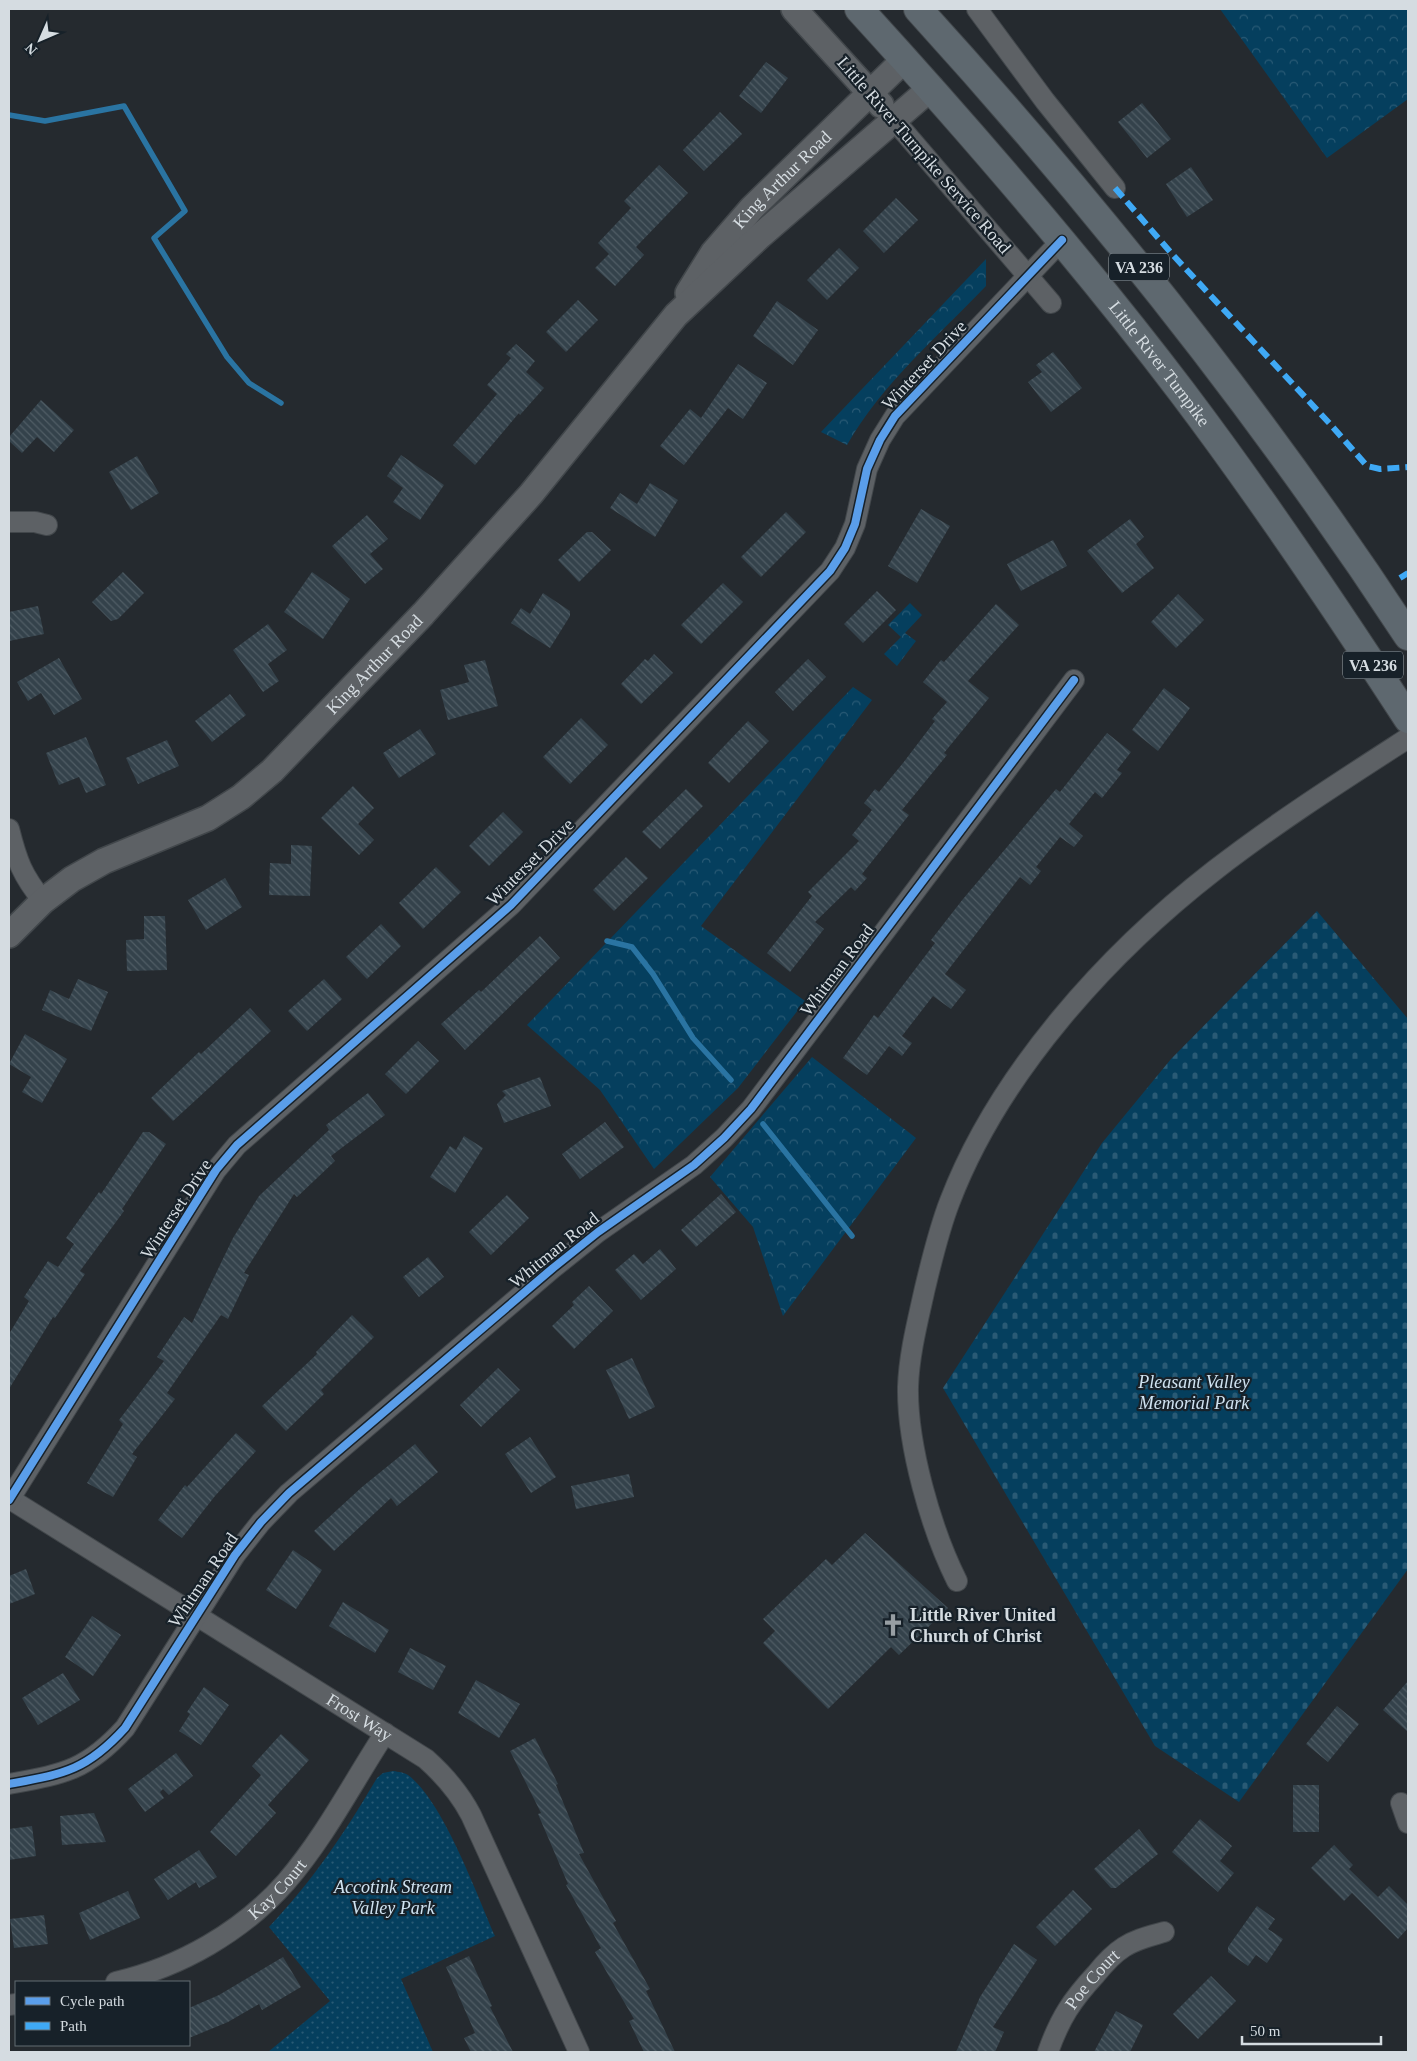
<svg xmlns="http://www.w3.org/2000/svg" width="1417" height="2061" viewBox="0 0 1417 2061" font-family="Georgia,serif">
	<defs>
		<pattern id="forest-crowns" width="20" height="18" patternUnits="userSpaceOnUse" patternTransform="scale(1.25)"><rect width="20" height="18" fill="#053f5e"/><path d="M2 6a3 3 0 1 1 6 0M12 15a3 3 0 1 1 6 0" fill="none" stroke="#295a75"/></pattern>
		<pattern id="cemetery-stones" width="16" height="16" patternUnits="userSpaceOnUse" patternTransform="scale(1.25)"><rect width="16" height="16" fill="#053f5e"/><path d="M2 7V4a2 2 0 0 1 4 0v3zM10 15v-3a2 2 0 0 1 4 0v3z" fill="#295a75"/></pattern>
		<pattern id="park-dots" width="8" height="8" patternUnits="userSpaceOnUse" patternTransform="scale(1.25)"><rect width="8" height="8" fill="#053f5e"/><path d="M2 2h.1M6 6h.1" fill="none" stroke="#295a75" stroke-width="1.8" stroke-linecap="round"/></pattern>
		<pattern id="building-back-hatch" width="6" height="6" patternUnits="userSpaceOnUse" patternTransform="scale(1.25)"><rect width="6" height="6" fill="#34424b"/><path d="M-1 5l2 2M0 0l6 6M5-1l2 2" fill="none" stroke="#505d65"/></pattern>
	</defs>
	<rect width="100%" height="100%" fill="#252a2f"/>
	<!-- forest -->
	<g fill="url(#forest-crowns)">
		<polygon points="1220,9 1408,9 1408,99 1327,158"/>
		<path d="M986,259V286C937,337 882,384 847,445L821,432Z"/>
		<polygon points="910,603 922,615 905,633 916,641 897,666 884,654 901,637 888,625"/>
		<polygon points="853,687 872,700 701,926 805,1001 738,1088 654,1169 600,1090 527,1025"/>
		<polygon points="812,1057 916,1138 783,1316 753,1227 710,1177"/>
	</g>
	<!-- cemetery -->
	<polygon fill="url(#cemetery-stones)" points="1317,911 1408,1019 1408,1569 1239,1802 1155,1746 943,1388 1102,1143 1171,1059"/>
	<!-- park -->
	<path fill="url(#park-dots)" d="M393,1771C399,1772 403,1772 408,1775C443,1801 477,1895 495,1936L401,1979L433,2052H268L330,2001L269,1927C314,1879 344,1834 377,1778L383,1773Z"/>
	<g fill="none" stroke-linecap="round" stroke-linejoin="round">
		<!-- stream -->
		<g stroke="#2a74a2" stroke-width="5.5">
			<polyline points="9,115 45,121 124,106 185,211 154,238 227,357 249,383 281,403"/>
			<polyline points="607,941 632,947 653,974 693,1038 731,1080"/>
			<polyline points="763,1124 852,1236"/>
		</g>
	</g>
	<!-- building -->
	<g fill="url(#building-back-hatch)">
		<polygon points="766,62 788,78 761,113 739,96"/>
		<polygon points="1142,103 1171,139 1147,158 1118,122"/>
		<polygon points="720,112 742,134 704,171 683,150"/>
		<polygon points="659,165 688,193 636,247 644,255 615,286 595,268 609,254 598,243 631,208 624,201"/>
		<polygon points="1191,167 1213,200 1187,217 1166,184"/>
		<polygon points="896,198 918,220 884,253 863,231"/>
		<polygon points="839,248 859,268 827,300 807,280"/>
		<polygon points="578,300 598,320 566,352 546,332"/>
		<polygon points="777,301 818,330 793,365 753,336"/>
		<polygon points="516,344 535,361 526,372 544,388 520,415 519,413 475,465 453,445 497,394 487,385 511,358 506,354"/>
		<polygon points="1053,352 1082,388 1051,412 1028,382 1042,372 1036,365"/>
		<polygon points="738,364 767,383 743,419 728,408 684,465 660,446 690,409 701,418"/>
		<polygon points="41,400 74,430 54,452 37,437 22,453 9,441 9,437"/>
		<polygon points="401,455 444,485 420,520 393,502 403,488 387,476"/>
		<polygon points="137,456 159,493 131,510 109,472"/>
		<polygon points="650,483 678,500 655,537 610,508 620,493 637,504"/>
		<polygon points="921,509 950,526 917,583 888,566"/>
		<polygon points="786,512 806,532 761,577 741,557"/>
		<polygon points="367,515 388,539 370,554 383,569 365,584 332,546"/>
		<polygon points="1130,519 1144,537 1136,544 1154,568 1122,593 1087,551"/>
		<polygon points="587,532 592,532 611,550 579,582 558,560"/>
		<polygon points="1053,540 1067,566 1021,591 1007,564"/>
		<polygon points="123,572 144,593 118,619 111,621 92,602"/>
		<polygon points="312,572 350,599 323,639 284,612"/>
		<polygon points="723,583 743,602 701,644 681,625"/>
		<polygon points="877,591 896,610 863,643 844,624"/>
		<polygon points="543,593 570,611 570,616 550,648 511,623 521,608 530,614"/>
		<polygon points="1178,594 1204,620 1176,648 1151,622"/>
		<polygon points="996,604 1019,625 968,681 989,698 944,753 947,755 902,810 909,815 862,874 867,878 855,891 851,887 815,922 824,929 790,972 767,953 812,896 808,892 859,841 852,835 872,810 864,803 875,789 879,792 903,763 935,721 932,719 947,702 923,682 941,660 944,662"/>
		<polygon points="38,606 44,634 9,641 9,612"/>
		<polygon points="268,624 287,650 268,664 279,681 263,692 233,650"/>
		<polygon points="654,654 673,673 641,704 621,684 645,659 648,661"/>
		<polygon points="59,658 82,699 54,715 41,693 28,701 17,682"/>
		<polygon points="808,659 826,677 793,711 775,692"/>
		<polygon points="485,660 498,706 448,720 440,690 469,682 464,665"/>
		<polygon points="1164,688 1190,708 1158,751 1132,730"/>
		<polygon points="230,694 246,715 212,742 195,721"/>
		<polygon points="581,718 608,745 570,784 543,757"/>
		<polygon points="748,721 769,741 729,783 708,763"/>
		<polygon points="420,729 436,754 399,778 383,753"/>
		<polygon points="1107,733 1131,752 1117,770 1122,773 1102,798 1095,792 1069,824 1083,836 1074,847 1060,837 1036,867 1041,871 1030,885 1020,877 945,974 966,990 951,1009 933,996 902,1036 912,1043 902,1056 889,1046 867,1075 843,1058 874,1015 878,1018 935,943 931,940 963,899 1056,789 1060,792"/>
		<polygon points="86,737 106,785 86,793 79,777 59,785 46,753"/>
		<polygon points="167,740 179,766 138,784 126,758"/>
		<polygon points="353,786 374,808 358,824 374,840 359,855 321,818"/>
		<polygon points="686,789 703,806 660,849 642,832"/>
		<polygon points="503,812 523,832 489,866 469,846"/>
		<polygon points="291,845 312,846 310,896 269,895 270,863 291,864"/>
		<polygon points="626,857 648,878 614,911 593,890"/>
		<polygon points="436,867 461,892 423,929 399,903"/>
		<polygon points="225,878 242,907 206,930 188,900"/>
		<polygon points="144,916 165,916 167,970 127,971 126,940 144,939"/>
		<polygon points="381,924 401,946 367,979 346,957"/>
		<polygon points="540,936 560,958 465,1050 441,1024 479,990 481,992"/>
		<polygon points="78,979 108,992 91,1031 42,1010 50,990 69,999"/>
		<polygon points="324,979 342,999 307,1031 288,1011"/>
		<polygon points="250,1008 271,1031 173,1121 151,1098 199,1052 201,1054"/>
		<polygon points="25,1034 67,1059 42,1103 22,1092 31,1077 9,1064"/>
		<polygon points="418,1041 439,1061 406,1094 385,1074"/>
		<polygon points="540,1077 551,1106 504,1123 497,1104 506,1095 502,1091"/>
		<polygon points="368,1093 385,1115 331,1156 335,1161 297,1197 294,1194 244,1273 249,1275 228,1319 221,1315 167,1393 175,1399 132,1454 137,1457 113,1497 87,1483 123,1424 119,1420 164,1361 157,1357 184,1317 192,1323 233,1238 259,1196 329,1130 326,1125"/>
		<polygon points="605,1122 624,1147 580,1179 562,1154"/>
		<polygon points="143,1132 149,1132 166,1144 122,1209 124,1211 80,1271 85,1274 55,1318 53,1317 9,1389 9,1334 29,1301 24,1297 48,1261 58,1267 74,1244 66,1238 99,1192 101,1194"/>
		<polygon points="464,1136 483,1148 455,1193 430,1177 450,1146 456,1150"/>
		<polygon points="721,1194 736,1212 696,1247 681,1230"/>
		<polygon points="507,1195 529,1218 491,1255 469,1232"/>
		<polygon points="660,1249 676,1269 641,1300 615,1270 634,1254 643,1264"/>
		<polygon points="428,1257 444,1277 419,1297 403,1277"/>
		<polygon points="589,1286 613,1311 574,1349 552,1326 574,1305 572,1302"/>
		<polygon points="352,1315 374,1337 321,1390 324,1394 286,1431 262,1406 317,1354 316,1352"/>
		<polygon points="632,1358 655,1407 629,1419 606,1370"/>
		<polygon points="498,1368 520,1390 481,1427 460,1405"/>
		<polygon points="236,1433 256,1451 215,1496 182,1538 158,1520 185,1485 187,1487"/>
		<polygon points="530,1437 556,1477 531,1493 505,1454"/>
		<polygon points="415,1444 438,1472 397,1506 391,1498 334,1551 314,1531 362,1487"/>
		<polygon points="629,1474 634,1497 576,1509 571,1486"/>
		<polygon points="865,1533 948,1608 899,1655 891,1647 828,1709 763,1643 775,1631 763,1619 826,1559 832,1565"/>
		<polygon points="293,1550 322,1570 296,1609 266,1590"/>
		<polygon points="26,1569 35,1594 9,1604 9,1576"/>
		<polygon points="343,1602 389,1630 375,1653 329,1626"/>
		<polygon points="92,1616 121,1635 93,1676 65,1657"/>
		<polygon points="410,1648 446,1666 433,1690 398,1672"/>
		<polygon points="63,1673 80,1700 38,1725 22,1698"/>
		<polygon points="476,1680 520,1704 499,1738 458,1713"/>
		<polygon points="1408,1681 1408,1732 1383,1710"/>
		<polygon points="204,1687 229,1705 201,1745 179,1731 190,1714 187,1712"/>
		<polygon points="1337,1706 1359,1724 1328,1762 1306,1744"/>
		<polygon points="281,1734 309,1760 268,1805 276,1813 236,1856 210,1832 261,1775 252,1766"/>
		<polygon points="535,1738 558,1784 556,1785 584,1853 579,1854 616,1921 613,1923 650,1989 646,1991 675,2052 644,2052 629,2021 634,2019 595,1952 601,1948 566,1885 568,1884 538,1814 541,1813 510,1751"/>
		<polygon points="176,1753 193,1776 169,1795 163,1789 160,1792 164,1798 145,1812 128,1789"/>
		<rect x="1293" y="1785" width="26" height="47"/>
		<polygon points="94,1813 106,1842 62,1845 60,1816"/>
		<polygon points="1200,1819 1232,1846 1220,1861 1234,1873 1218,1892 1172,1852"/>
		<polygon points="32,1826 36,1856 9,1860 9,1829"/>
		<polygon points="1139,1829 1158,1854 1116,1888 1111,1888 1094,1869"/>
		<polygon points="1334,1845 1353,1865 1349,1869 1378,1897 1389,1886 1408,1905 1408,1928 1398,1939 1352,1893 1344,1901 1311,1868"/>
		<polygon points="199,1850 217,1877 199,1888 196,1882 168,1900 154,1879"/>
		<polygon points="1073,1890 1092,1909 1055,1946 1036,1927"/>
		<polygon points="128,1891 140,1918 90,1940 79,1913"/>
		<polygon points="1257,1906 1275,1919 1268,1929 1283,1939 1267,1963 1256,1955 1248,1966 1228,1952 1228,1947"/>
		<polygon points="44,1915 48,1944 14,1948 10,1919"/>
		<polygon points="1014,1944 1037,1960 993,2027 1004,2032 995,2052 956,2052 980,1997"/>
		<polygon points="469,1956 492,2006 490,2007 513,2052 471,2052 464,2038 475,2033 446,1967"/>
		<polygon points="283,1957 301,1987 262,2010 259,2004 228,2022 189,2038 189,2008 219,1995"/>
		<polygon points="1211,1976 1236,2001 1198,2039 1173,2014"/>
		<polygon points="1116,2011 1143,2025 1130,2052 1094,2052"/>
	</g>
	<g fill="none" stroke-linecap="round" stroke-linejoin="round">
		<defs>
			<g id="minor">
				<polyline points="977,9 1045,101 1115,188"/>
				<polyline points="894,120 1051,303"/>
				<polyline points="9,522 35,522 47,525"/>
				<path d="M9,829C17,861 22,875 43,901"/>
				<path id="s1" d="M10,1499L426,1759C445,1776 459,1792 471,1815L579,2052"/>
				<polyline points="9,1500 216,1170 237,1145 511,905 830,571 845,548 855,524 867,469 880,440 895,416 1062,240"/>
				<path d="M957,1581C931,1529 907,1445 908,1387C909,1354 918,1320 925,1288C932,1259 939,1229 950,1201C999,1073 1108,953 1215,870C1277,822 1343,780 1408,738"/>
				<path d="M9,1784C63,1774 86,1771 125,1728L235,1555L261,1522L289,1493L553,1268L598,1232L694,1165L724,1138L751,1109L1074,680"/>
				<polyline points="1401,1803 1408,1823"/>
				<path id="s2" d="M116,1982C180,1967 242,1932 286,1882C325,1837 353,1782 385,1733"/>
				<polyline points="9,2005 16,2004"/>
				<path id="s3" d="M1048,2052C1060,2018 1072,2000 1096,1974C1104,1964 1113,1954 1124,1947C1136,1939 1150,1936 1164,1932"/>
			</g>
			<g id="tertiary">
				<polyline points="794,9 881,105"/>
				<path id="s4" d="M688,293L713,253L752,208L905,59"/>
				<path id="s5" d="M9,935L43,901L72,879L104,861L208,818L241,797L272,771L423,614L531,494L676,315L760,236L931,88"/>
			</g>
			<g id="primary">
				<path id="s6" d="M859,9C972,133 1081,259 1182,392C1262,498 1336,608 1408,719"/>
				<path d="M918,9C1098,207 1261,412 1408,636"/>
			</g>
		</defs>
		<!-- minor casing -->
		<use href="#minor" stroke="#42474b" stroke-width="22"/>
		<!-- tertiary casing -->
		<use href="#tertiary" stroke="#42474b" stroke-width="28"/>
		<!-- primary casing -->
		<use href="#primary" stroke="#42474b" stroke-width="30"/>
		<!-- minor -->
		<use href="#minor" stroke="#5d6165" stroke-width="20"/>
		<!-- tertiary -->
		<use href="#tertiary" stroke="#5d6165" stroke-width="25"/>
		<!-- primary -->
		<use href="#primary" stroke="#5e686f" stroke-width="28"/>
		<!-- quiet -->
		<g stroke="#3fa9f5" stroke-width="6" stroke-dasharray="12 6" stroke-linecap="butt">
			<polyline points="1115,188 1172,254 1331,425 1367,466 1380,469 1408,467"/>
			<polyline points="1400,578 1408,573"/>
		</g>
		<defs>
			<g id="cycleway">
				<polyline points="9,1500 216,1170 237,1145 511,905 830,571 845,548 855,524 867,469 880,440 895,416 1062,240"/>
				<path d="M9,1784C63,1774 86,1771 125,1728L235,1555L261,1522L289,1493L553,1268L598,1232L694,1165L724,1138L751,1109L1074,680"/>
			</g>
		</defs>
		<!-- cycleway casing -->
		<use href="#cycleway" stroke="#172129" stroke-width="11"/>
		<!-- cycleway -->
		<use href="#cycleway" stroke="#5a9eea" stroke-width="8"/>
	</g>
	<!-- icons -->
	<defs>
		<symbol id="church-bare" viewBox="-9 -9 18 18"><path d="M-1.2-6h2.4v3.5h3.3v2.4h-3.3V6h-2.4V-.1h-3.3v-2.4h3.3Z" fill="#979ea3" stroke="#172129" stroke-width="2.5" paint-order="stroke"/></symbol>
	</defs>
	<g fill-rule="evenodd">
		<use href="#church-bare" x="877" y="1609" width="32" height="32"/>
	</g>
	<g text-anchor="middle" stroke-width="4.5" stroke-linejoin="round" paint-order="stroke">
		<!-- shield labels -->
		<g fill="#172129" stroke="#9ca4aa" stroke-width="1">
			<rect x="1109" y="253.5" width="60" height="27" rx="4"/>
			<rect x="1343" y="651.5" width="60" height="27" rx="4"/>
		</g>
		<g font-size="16" font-weight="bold" fill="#d5dce1">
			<text x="1139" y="273">VA 236</text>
			<text x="1373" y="671">VA 236</text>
		</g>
		<!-- street labels -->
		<g font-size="18" fill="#d5dce1" stroke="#172129">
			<text transform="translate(924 155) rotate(49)" y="6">Little River Turnpike Service Road</text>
			<text dy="6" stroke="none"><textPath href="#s4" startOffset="148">King Arthur Road</textPath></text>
			<text dy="6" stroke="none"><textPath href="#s6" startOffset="465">Little River Turnpike</textPath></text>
			<text transform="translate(924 365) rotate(-47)" y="6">Winterset Drive</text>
			<text dy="6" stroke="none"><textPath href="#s5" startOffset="461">King Arthur Road</textPath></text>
			<text transform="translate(530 862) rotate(-45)" y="6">Winterset Drive</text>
			<text transform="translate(837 970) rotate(-53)" y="6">Whitman Road</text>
			<text transform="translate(176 1209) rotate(-57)" y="6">Winterset Drive</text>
			<text transform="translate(554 1250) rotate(-39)" y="6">Whitman Road</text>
			<text transform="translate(203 1580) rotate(-56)" y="6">Whitman Road</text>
			<text dy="6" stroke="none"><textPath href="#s1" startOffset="412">Frost Way</textPath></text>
			<text dy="6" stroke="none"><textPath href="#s2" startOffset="189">Kay Court</textPath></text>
			<text dy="6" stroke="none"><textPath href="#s3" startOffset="86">Poe Court</textPath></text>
		</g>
		<!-- park labels -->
		<g font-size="18" font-style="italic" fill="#d0e3f1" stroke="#172129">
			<text x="1194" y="1388">Pleasant Valley<tspan x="1194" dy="21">Memorial Park</tspan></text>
			<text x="393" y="1893">Accotink Stream<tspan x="393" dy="21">Valley Park</tspan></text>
		</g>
		<!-- poi labels -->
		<g font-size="18" font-weight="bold" fill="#d5dce1" stroke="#172129" text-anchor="start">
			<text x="910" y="1621">Little River United<tspan x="910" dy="21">Church of Christ</tspan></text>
		</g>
	</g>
	<!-- border -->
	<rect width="1417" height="2061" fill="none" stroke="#d5dce1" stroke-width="20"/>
	<!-- legend -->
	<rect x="15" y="1981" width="175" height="65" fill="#172129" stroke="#636c73"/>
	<rect x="25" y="1997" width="25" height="8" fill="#5a9eea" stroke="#636c73"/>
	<text x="60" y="2006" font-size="15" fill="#d5dce1">Cycle path</text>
	<rect x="25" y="2022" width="25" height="8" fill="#3fa9f5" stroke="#636c73"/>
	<text x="60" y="2031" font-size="15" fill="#d5dce1">Path</text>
	<!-- north arrow -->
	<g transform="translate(40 40) rotate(225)" stroke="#172129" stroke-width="4" paint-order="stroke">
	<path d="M0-4L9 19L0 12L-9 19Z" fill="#d5dce1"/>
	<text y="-8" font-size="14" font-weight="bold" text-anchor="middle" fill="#d5dce1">N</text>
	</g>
	<!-- scale -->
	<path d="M1242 2036v8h139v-8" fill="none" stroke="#d5dce1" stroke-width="2.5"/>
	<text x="1250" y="2036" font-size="15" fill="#d5dce1" stroke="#172129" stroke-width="4" paint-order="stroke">50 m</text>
</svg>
